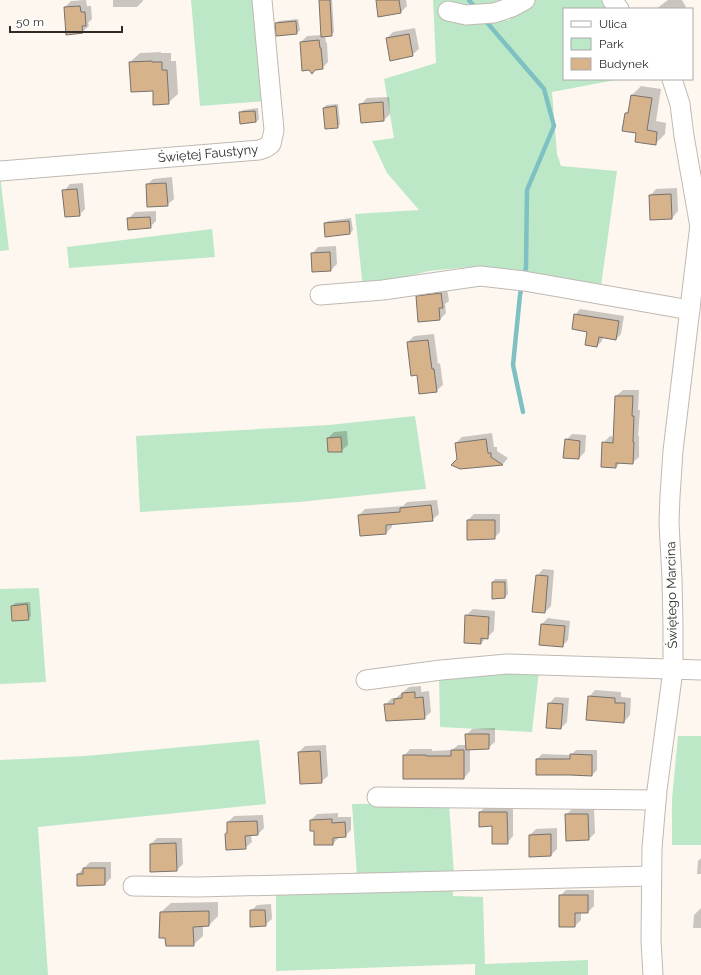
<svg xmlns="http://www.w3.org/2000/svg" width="701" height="975" viewBox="0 0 701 975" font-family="Raleway,sans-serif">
	<rect width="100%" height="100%" fill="#fef7f0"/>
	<!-- green -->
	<g fill="#bce8c7">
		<polygon points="191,0 256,0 267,101 200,106"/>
		<polygon points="433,0 510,0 495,21 509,20 533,0 602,0 610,9 564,9 564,79 621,79 552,92 557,154 561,166 617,171 601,286 486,272 469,267 429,271 363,288 355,214 419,210 387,173 372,141 394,138 384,79 436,63"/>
		<polygon points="0,175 9,250 0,251"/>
		<polygon points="212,229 215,257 69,268 67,247"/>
		<polygon points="415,416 426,489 299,502 140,512 136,436 329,425"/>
		<polygon points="39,588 46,682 0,684 0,589"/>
		<polygon points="539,671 532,732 440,727 439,674"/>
		<polygon points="678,736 701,736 701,845 672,845 672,799"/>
		<polygon points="259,740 266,804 38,827 48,975 0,975 0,760 85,756"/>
		<polygon points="449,803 454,874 357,877 352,804"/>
		<polygon points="453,888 453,896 483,897 485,964 588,960 588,975 475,975 475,964 276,971 276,891"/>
	</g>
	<!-- shadow -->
	<g fill="#0003">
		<polygon points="85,0 86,0 87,6 91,6 92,19 88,23 89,26 82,32 65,7 71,1"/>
		<polygon points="113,0 143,0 143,1 137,7 113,7"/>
		<polygon points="320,0 332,0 334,32 331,35 325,35 326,43 327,42 328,62 322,68 301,42 307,36 322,35"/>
		<polygon points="377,0 406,0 407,6 401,12"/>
		<polygon points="668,0 682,0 686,7 684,9 656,9"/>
		<polygon points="298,19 300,30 297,33 276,23 279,21"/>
		<polygon points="415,28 419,49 412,55 387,38 393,32"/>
		<polygon points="161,52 161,53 171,53 171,61 176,61 178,94 168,103 154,90 130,62 140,53"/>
		<polygon points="641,86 661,89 656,121 666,123 665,134 655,144 637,132 626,113 630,109 632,95"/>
		<polygon points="389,97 390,114 384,120 360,105 367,98"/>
		<polygon points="338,104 340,124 338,127 324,108 326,105"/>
		<polygon points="258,108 259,119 256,122 241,123 240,113 243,110"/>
		<polygon points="172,177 174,199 167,205 147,185 153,179"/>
		<polygon points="83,183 85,209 79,215 64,191 70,184"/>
		<polygon points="677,188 678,211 672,218 651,219 650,196 656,189"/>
		<polygon points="156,211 156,221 150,227 128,219 135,212"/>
		<polygon points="351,218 353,230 350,233 325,224 328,221"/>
		<polygon points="336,246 337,264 331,270 312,254 318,247"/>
		<polygon points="447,288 449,301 445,304 446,313 440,319 419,321 417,297 423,290"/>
		<polygon points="580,309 624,316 621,334 616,339 603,337 602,341 597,346 588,331 575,315"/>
		<polygon points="434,334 438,364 440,363 443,385 436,391 418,374 408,342 414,336"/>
		<polygon points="623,390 639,390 638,410 640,410 638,436 639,436 639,457 632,463 620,463 616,467 603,443 610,436 614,437 616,396"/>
		<polygon points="347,431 348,445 341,451 328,438 334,432"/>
		<polygon points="492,433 494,447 497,447 497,451 508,458 503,464 460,468 458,459 456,443 462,437"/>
		<polygon points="572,434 586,435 585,452 579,458 566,440"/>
		<polygon points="437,500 439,514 432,520 392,524 392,527 386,533 359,515 365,509 403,506 407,502"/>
		<polygon points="474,514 500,514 500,532 494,538 468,520"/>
		<polygon points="543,569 554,570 551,606 545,612 537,576"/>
		<polygon points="495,579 507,579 508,594 505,597 493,582"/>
		<polygon points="30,602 31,616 28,619 12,606 15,603"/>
		<polygon points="473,609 495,611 494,631 481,643 466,616"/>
		<polygon points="548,618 570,621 568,640 562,646 542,624"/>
		<polygon points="421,686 421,692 429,691 431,712 424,718 386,704 392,698 396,698 409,687"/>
		<polygon points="595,690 621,692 621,697 631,698 630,715 624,722 589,697"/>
		<polygon points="555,697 569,698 567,722 561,728 549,704"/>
		<polygon points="495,728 495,742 488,748 470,749 470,771 464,778 404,756 410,749 432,749 432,751 452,750 458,745 466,745 466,735 472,729"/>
		<polygon points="326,745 328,776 321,782 301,783 299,752 305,746"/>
		<polygon points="576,750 597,750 597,770 592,775 537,759 542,754 571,755"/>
		<polygon points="486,806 513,806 513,836 507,843 493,825 480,812"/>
		<polygon points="573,808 594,808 595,833 589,839 566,815"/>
		<polygon points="338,813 338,817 351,817 351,830 345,836 339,837 333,844 315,830 311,820 317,814"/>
		<polygon points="263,815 264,828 258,834 251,835 252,842 245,848 228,832 228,822 234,816"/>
		<polygon points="557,828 557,849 551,855 530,835 536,829"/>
		<polygon points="157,838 182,838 183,864 177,870 151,844"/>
		<polygon points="701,858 701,874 697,874 698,861"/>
		<polygon points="90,862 111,862 111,878 105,884 78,874"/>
		<polygon points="566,890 594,890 594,906 588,912 581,912 581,920 575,926 560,896"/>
		<polygon points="218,902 218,916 209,925 203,926 203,936 193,945 161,912 171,903"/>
		<polygon points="271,904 272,919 265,925 251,911 257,905"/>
		<polygon points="701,908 701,928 693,928 694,915"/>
	</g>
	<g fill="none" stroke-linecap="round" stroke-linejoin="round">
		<!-- stream -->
		<g stroke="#7fc0c3" stroke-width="4.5">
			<polyline points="469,0 477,10"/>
			<polyline points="484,19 544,89 554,126 527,190 526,267 524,276"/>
			<polyline points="522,285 520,295 513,365 523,412"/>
		</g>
	</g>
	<!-- building -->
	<g fill="#d7b38c" stroke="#78726c">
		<polygon points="319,0 330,0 332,36 321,37"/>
		<polygon points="376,0 399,0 401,13 378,17"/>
		<polygon points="80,6 81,12 85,12 86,26 82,26 83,33 66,35 64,7"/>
		<polygon points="296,21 297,34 276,36 275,23"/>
		<polygon points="409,34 413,56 390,61 386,38"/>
		<polygon points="319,40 320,48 321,48 323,69 315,70 312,74 309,70 302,71 300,42"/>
		<polygon points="152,61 152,62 162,62 162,70 167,70 169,104 153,105 153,91 131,92 129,62"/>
		<polygon points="631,95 652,98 647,130 657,132 656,145 635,142 636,133 622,131 625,113 628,113"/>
		<polygon points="383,102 384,121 361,123 359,104"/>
		<polygon points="336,106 338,128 325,129 323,108"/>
		<polygon points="255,111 256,122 240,124 239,112"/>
		<polygon points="166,183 168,206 147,207 146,184"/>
		<polygon points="77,189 80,216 65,217 62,190"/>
		<polygon points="671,194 672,219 650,220 649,195"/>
		<polygon points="150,217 151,228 128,230 127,218"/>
		<polygon points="349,221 350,234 325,237 324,223"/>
		<polygon points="330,252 331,271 312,272 311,253"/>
		<polygon points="441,293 443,308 439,308 440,320 418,322 416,296"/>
		<polygon points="574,314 619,321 616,340 599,337 597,347 585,345 587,332 572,329"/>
		<polygon points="428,340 432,369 434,369 437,392 419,394 417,375 411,376 407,342"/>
		<polygon points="615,396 633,396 632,416 634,416 633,442 634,442 633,464 616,463 616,468 601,467 602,442 613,443"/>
		<polygon points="341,437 342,452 328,452 327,438"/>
		<polygon points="486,439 488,453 491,453 491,457 503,465 460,469 451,465 457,459 455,443"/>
		<polygon points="565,439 580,441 579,459 563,458"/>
		<polygon points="431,505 433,521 386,525 386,534 360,536 358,515 400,512 400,508"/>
		<polygon points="467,520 495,520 495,539 467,540"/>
		<polygon points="536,575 548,576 545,613 532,612"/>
		<polygon points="492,582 505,582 505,598 492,599"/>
		<polygon points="27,604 29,620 12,621 11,606"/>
		<polygon points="465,615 489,617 488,639 481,638 481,644 464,643"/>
		<polygon points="541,624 565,626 563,647 539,645"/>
		<polygon points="415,692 415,698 423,697 425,719 386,721 384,704 394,704 394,699 402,698 402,693"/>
		<polygon points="588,696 615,698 615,703 625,703 624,723 586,720"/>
		<polygon points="548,703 563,704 561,729 546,728"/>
		<polygon points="465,734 489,734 489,749 466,750"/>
		<polygon points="451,750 464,750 464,779 403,779 403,755 426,755 426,756 451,756"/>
		<polygon points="320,751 322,783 300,784 298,752"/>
		<polygon points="570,754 592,755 592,776 570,775 536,775 536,759 570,759"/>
		<polygon points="479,812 507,812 508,844 492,844 492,826 479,827"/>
		<polygon points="565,814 588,814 589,840 566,841"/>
		<polygon points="332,819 332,823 345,822 346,837 333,838 333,845 314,845 314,831 310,831 310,820"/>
		<polygon points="257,821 258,835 245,836 246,849 226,850 225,834 227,833 227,822"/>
		<polygon points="551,834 551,856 529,857 529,835"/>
		<polygon points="176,843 177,871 150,872 150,844"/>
		<polygon points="83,868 105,868 105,885 77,886 77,874 83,874"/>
		<polygon points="559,895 588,895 588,913 575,913 575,927 559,927"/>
		<polygon points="250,910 265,910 266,926 250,927"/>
		<polygon points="209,911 209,926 193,927 194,946 166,946 165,938 159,938 160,912"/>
	</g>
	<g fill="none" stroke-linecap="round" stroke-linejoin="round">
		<defs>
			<g id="minor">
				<polyline points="612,0 619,9"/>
				<polyline points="448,11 466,15 494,13 512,7 525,0"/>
				<polyline points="672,79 680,104 684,136 700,227"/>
				<polyline points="0,171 259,150 265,148 271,144 274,130 262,0"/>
				<polyline points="320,295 383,290 480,276 524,281 690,310"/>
				<polyline points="366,680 441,670 507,664 701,670"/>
				<polyline points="377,797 656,800"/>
				<polyline points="133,886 198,887 651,876"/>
				<polyline points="653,975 651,940 652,848 657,790 673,670 673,626 672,579 669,523 670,496 673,451 701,216"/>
			</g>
		</defs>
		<!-- minor casing -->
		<use href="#minor" stroke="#c0b9b3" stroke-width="21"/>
		<!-- minor -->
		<use href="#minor" stroke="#fff" stroke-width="19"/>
	</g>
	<g text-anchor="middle" stroke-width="3" stroke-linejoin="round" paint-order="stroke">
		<!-- street labels -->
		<g font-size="13" fill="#2d2a28" stroke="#fff">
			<text transform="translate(208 153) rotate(-5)" y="5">Świętej Faustyny</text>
			<text transform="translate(671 595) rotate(-91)" y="5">Świętego Marcina</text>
		</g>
	</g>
	<!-- legend -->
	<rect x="563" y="8" width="130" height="72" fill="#ffffff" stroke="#abaaa9"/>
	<rect x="571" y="21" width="20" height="6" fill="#ffffff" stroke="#abaaa9"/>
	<text x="599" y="28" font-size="12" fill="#2d2a28">Ulica</text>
	<rect x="571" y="38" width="20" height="12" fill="#bce8c7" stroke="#abaaa9"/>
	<text x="599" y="48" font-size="12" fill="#2d2a28">Park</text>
	<rect x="571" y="58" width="20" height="12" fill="#d7b38c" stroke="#abaaa9"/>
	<text x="599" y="68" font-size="12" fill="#2d2a28">Budynek</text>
	<!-- scale -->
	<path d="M10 26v6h112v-6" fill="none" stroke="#2d2a28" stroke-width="2"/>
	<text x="16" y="26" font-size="12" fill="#2d2a28" stroke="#ffffff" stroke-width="3" paint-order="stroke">50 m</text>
</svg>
